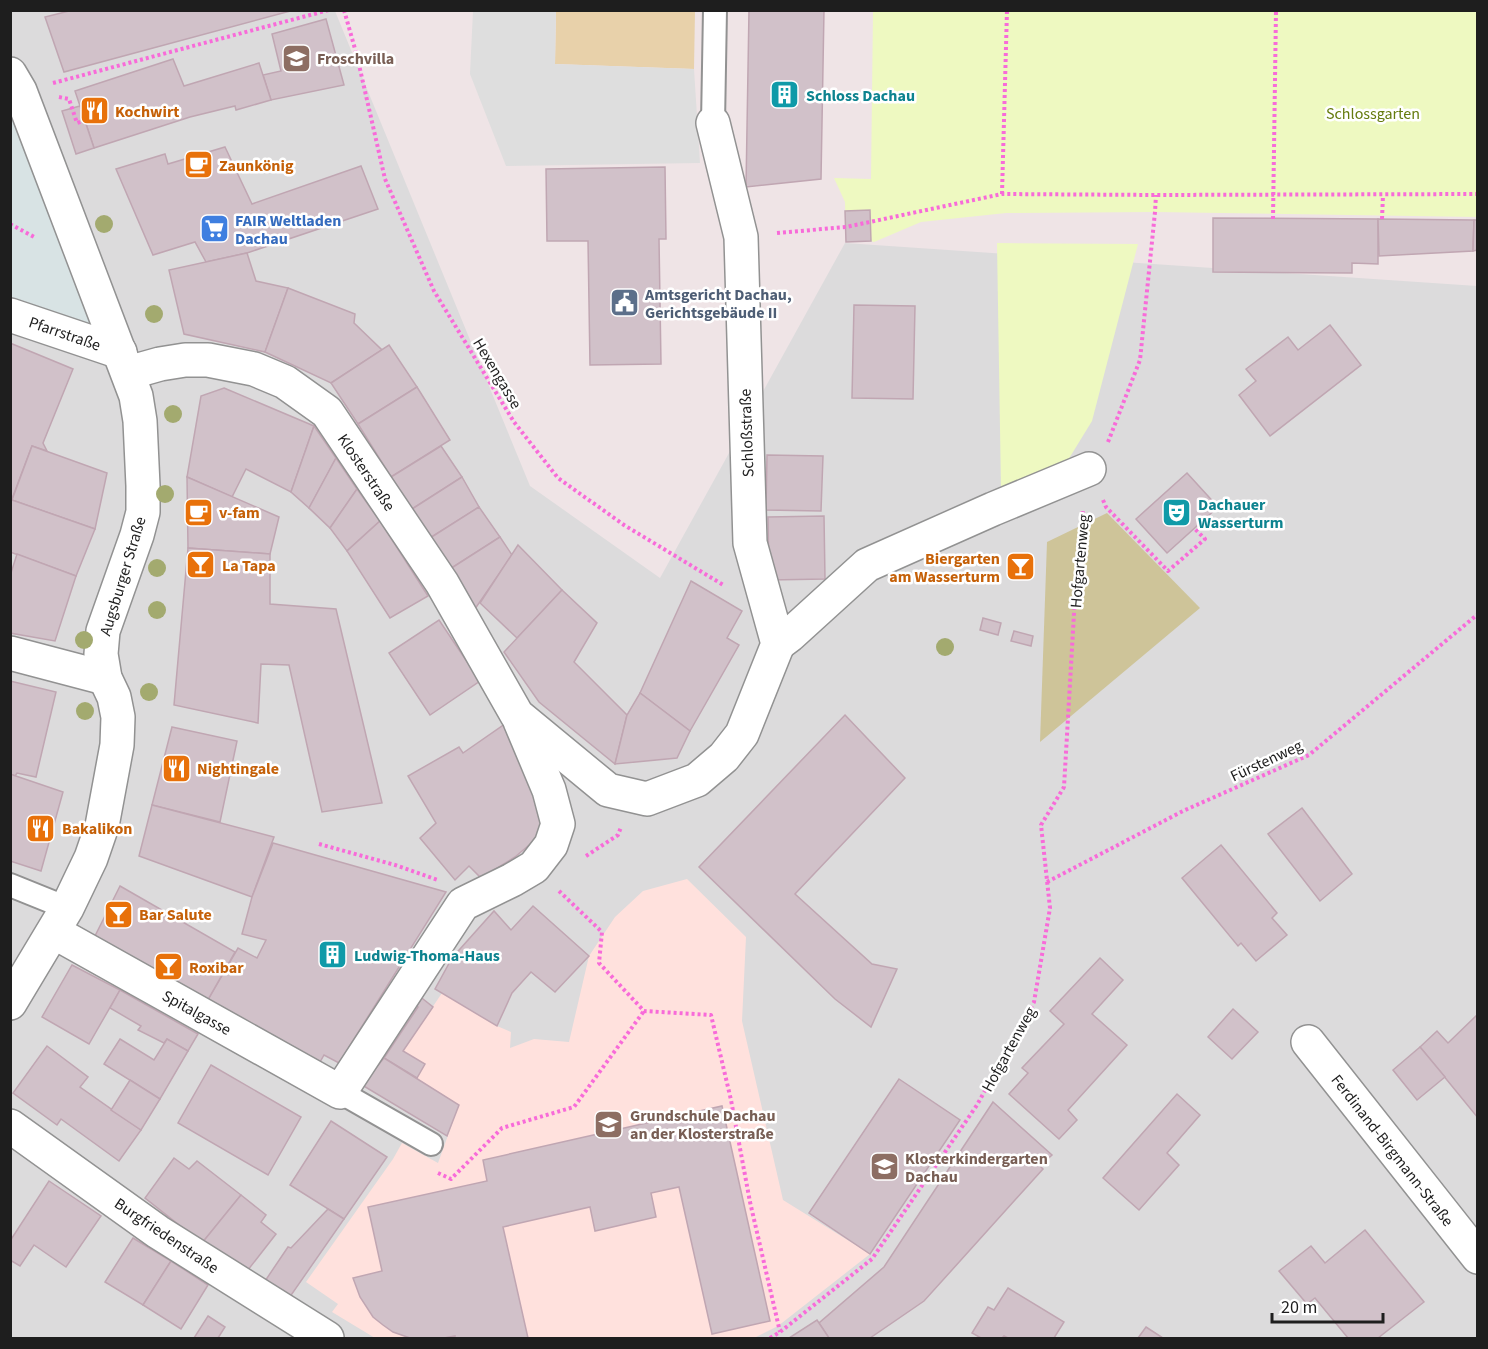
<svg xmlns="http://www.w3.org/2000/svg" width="1488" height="1349" viewBox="0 0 1488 1349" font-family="'Source Sans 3',sans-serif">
	<rect width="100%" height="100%" fill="#efe4e6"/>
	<!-- residential -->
	<polygon fill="#dcdbdc" points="10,11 335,11 530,486 660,578 845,243 1477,286 1477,1338 11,1338"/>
	<!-- education -->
	<polygon fill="#ffe1dd" points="687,879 746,937 742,1021 783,1200 870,1254 778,1326 754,1338 375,1338 332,1312 338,1304 306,1282 393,1159 402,1143 438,1163 459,1105 417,1078 425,1064 403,1051 442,993 497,1026 511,1032 510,1048 534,1039 569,1042 589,956 615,917 643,891"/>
	<!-- grass -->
	<polygon fill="#e8d1aa" points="556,11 695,11 694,69 555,64"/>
	<!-- forest -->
	<polygon fill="#cec499" points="1107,513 1200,608 1040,742 1047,542"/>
	<!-- park -->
	<g fill="#eef9c1">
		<polygon points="873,11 1477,11 1477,217 1155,212 1006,213 921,222 874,242 871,241 846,242 845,202 834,178 871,179"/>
		<polygon points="997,243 1138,244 1092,421 1065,465 1001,489"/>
	</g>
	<!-- parking -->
	<polygon fill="#dedede" points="473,11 556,11 555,64 694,69 700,163 506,166 470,74"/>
	<!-- plaza -->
	<polygon fill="#d8e3e4" points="10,104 101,336 11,324"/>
	<!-- building -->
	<g fill="#d1c1c9" stroke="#c0a6b2" stroke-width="1.5">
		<polygon points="73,10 294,10 64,72 45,17"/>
		<polygon points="749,10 824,10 821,179 746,187"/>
		<polygon points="326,19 344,85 271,100 263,75 281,71 272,34"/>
		<polygon points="173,59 184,86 259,63 271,100 236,110 235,106 190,117 94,148 75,91"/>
		<polygon points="80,106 94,148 76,154 62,111"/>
		<polygon points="225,147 252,204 361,166 378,209 247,253 206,262 195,242 153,255 116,169 165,154 168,164"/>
		<polygon points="665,167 666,239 659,239 661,364 590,365 588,241 547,241 546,169"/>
		<polygon points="870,210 871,241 846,242 845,211"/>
		<polygon points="1213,218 1378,219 1378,264 1352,263 1352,273 1213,272"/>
		<polygon points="1378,219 1474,220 1473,251 1379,256"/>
		<polygon points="1474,220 1478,220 1478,250 1473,251"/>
		<polygon points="247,253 256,281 288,288 265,352 184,334 169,270"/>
		<polygon points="288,288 355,314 354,323 382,350 331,383 265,352"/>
		<polygon points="854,305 915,306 913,399 852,398"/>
		<polygon points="1330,325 1361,365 1270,436 1239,395 1256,381 1246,369 1288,337 1298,350"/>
		<polygon points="10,343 73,369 43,443 47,451 32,446 10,504"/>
		<polygon points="389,345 417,387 358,424 331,383"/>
		<polygon points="417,387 450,440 391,477 358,424"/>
		<polygon points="224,388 314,426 291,492 246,469 232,497 187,477 201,396"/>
		<polygon points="314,426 336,458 309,508 291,492"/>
		<polygon points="32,446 107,473 95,529 12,500"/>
		<polygon points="441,446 462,477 412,509 391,477"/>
		<polygon points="767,455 823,456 821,511 766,510"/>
		<polygon points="336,458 357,489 330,528 309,508"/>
		<polygon points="1187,473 1218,507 1167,553 1136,519"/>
		<polygon points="187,477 279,517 270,554 188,548"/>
		<polygon points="462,477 479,507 430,538 412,509"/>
		<polygon points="357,489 380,521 347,551 330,528"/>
		<polygon points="12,500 95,529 76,576 10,552 10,504"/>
		<polygon points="479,507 500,537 450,569 430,538"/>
		<polygon points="824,516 825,579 769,580 768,517"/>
		<polygon points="380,521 428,596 390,618 347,551"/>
		<polygon points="500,537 512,555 475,609 450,569"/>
		<polygon points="518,545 562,590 517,638 480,603"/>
		<polygon points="188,548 270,554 270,604 336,609 382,803 322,812 289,665 261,664 258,723 174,705"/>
		<polygon points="17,554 76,576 55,641 10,633 10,576"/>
		<polygon points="691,581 742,611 727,638 739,645 690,731 640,693"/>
		<polygon points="562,590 597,623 574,662 627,715 615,764 539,702 504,652"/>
		<polygon points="983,618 1001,623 998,635 980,630"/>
		<polygon points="439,620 480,681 430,715 389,653"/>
		<polygon points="1014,631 1033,636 1031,646 1011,641"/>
		<polygon points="10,681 56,692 36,777 17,773 15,776 10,774"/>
		<polygon points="640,693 690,731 677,758 615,764 627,715"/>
		<polygon points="845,715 905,778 795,894 872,964 897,969 871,1027 835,999 699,867"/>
		<polygon points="505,724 546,821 541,835 515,857 481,878 469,866 455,880 420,838 436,823 408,776 459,747 463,753"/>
		<polygon points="172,727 237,741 220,822 152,805"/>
		<polygon points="10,774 63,792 41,871 10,861"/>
		<polygon points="152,805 274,837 252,897 139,856"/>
		<polygon points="1302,808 1352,874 1320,901 1268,834"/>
		<polygon points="273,843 446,892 339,1063 324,1055 315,1071 206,1003 238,948 257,958 266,940 242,934 252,897"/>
		<polygon points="1221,845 1277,913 1272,918 1287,935 1256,961 1241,943 1238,946 1182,878"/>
		<polygon points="120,886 235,952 206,1003 93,940"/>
		<polygon points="533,906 589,956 555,992 531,972 512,993 497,1026 435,989 452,958 494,911 511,930"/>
		<polygon points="1100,958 1123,980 1092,1014 1127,1045 1068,1110 1077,1120 1059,1139 1009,1094 1028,1073 1022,1068 1064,1024 1050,1011"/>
		<polygon points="72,965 120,990 89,1044 42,1017"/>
		<polygon points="120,990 198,1034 188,1051 167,1039 164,1043 138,1030 141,1026 110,1008"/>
		<polygon points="418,995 433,1007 403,1051 425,1064 417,1078 384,1058 418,1007 413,1001"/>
		<polygon points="1233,1009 1258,1032 1232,1059 1208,1037"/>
		<polygon points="1478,1014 1478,1118 1420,1047 1437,1031 1448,1043"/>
		<polygon points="120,1039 154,1060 167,1039 188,1051 160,1099 104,1064"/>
		<polygon points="47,1046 88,1077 80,1087 141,1130 119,1161 61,1119 57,1125 13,1093"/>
		<polygon points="1420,1047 1445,1077 1417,1100 1393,1070"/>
		<polygon points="384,1058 459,1105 447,1136 362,1085"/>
		<polygon points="211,1065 301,1117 268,1175 178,1123"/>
		<polygon points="899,1079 960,1120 870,1254 809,1213"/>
		<polygon points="130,1080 160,1099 141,1130 111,1110"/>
		<polygon points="1177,1094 1200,1115 1167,1153 1179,1165 1139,1210 1103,1178"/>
		<polygon points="993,1102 1052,1155 1040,1166 1043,1169 924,1301 870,1338 829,1338 819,1323 884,1267"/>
		<polygon points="722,1106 770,1321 712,1334 679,1187 651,1193 656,1217 595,1231 590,1207 503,1227 528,1338 455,1338 455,1336 444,1338 410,1338 393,1332 383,1325 373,1317 360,1297 353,1278 382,1271 368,1207 487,1181 483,1160"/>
		<polygon points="331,1121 387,1157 344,1219 290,1185"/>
		<polygon points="174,1158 189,1169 197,1161 241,1195 202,1243 145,1198"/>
		<polygon points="49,1181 101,1216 66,1267 34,1245 20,1266 10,1260 10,1241"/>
		<polygon points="241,1195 266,1215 261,1222 276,1234 244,1275 202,1243"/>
		<polygon points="328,1209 344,1219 287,1301 263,1284 288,1247 291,1248"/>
		<polygon points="1365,1230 1424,1302 1378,1338 1348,1338 1315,1298 1307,1304 1279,1271 1311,1246 1325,1263"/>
		<polygon points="133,1238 171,1261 143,1305 105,1282"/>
		<polygon points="171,1261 208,1285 181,1329 143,1305"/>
		<polygon points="1008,1288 1064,1322 1054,1338 1008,1338 1004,1336 1002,1338 981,1338 972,1333 988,1307 994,1310"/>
		<polygon points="208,1316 225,1327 218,1338 194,1338"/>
		<polygon points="817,1320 829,1338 789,1338"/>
		<polygon points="1146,1327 1163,1338 1138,1338"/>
	</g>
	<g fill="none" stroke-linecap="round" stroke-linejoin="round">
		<defs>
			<g id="service">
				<polyline points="713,123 715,10"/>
				<polyline points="10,885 67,908"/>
				<polyline points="340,1092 431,1144"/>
			</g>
			<polyline id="pedestrian" points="10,315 120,352"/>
			<g id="minor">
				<polyline points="10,74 20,91 136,396 140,421 143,486 143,512 137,535 103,631 101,654 105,678 114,697 118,717 117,745 102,826 91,858 67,908 10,1003"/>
				<polyline points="128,373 160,364 185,360 208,360 254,369 285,382 327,412 442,583 517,715 608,790 647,799 697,780 724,757 742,734 778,644 750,543 741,237 713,123"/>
				<polyline points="778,644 790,635 867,565 993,509 1089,469"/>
				<polyline points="10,653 105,678"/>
				<polyline points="54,932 340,1092 463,904 512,880 534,867 551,845 558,824 549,790 520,721"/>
				<polyline points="1308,1042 1478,1257"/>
				<polyline points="10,1126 158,1232 327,1338"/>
			</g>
		</defs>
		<!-- service casing -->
		<use href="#service" stroke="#929292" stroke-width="26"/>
		<!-- pedestrian casing -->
		<use href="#pedestrian" stroke="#929292" stroke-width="36"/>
		<!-- minor casing -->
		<use href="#minor" stroke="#929292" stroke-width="36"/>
		<!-- path -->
		<g stroke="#f86bd9" stroke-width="4" stroke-dasharray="3 3" stroke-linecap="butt">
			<polyline points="344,10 357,56 385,179 434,291 514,422 558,478 624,525 725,586"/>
			<polyline points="53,83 329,10"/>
			<polyline points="59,97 69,99 77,123 85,120"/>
			<polyline points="1002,194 1007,10"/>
			<polyline points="1273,219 1276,10"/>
			<polyline points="1382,219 1383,195"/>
			<polyline points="10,224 36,238"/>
			<polyline points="777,233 846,227 1002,194 1156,195 1478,194"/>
			<polyline points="1108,442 1140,360 1155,212 1156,195"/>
			<polyline points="1103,500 1106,507 1168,571 1205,539 1194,528"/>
			<polyline points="319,844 395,865 438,880"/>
			<polyline points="586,856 618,835 621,827"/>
			<polyline points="1047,882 1183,811 1309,755 1478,614"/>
			<polyline points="559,891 602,932 599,963 644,1011 711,1015 731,1100 750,1202 780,1332"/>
			<polyline points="438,1173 451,1179 502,1128 574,1107 644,1011"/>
			<polyline points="770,1338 780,1332 872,1259 977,1105 1034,1002 1050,908 1041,825 1064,787 1076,579 1083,509"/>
		</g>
		<!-- service -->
		<use href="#service" stroke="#fff" stroke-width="22"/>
		<!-- pedestrian -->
		<use href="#pedestrian" stroke="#fff" stroke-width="33"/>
		<!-- minor -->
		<use href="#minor" stroke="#fff" stroke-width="33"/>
	</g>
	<!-- trees -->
	<g fill="#a3aa6f">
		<circle cx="104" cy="224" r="9"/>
		<circle cx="154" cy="314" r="9"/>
		<circle cx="173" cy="414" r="9"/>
		<circle cx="165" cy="494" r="9"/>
		<circle cx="157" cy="568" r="9"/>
		<circle cx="157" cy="610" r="9"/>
		<circle cx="84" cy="640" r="9"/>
		<circle cx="945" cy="647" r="9"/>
		<circle cx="149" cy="692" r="9"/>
		<circle cx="85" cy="711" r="9"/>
	</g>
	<!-- icons -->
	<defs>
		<symbol id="school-square" viewBox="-11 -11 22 22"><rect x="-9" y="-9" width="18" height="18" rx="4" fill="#8d6e63" stroke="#fff"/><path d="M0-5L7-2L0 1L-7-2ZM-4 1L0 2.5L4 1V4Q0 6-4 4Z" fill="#fff"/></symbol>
		<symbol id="building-square" viewBox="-11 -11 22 22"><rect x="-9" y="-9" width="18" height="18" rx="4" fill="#0f9aa8" stroke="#fff"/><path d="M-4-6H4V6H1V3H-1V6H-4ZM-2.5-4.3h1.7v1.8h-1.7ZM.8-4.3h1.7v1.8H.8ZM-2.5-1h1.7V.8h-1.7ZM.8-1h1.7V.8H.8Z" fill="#fff"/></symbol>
		<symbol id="restaurant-square" viewBox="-11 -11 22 22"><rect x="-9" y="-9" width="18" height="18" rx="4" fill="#e8710a" stroke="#fff"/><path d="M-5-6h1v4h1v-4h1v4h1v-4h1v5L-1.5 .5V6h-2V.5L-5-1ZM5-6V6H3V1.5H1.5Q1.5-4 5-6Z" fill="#fff"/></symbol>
		<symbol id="cafe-square" viewBox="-11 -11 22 22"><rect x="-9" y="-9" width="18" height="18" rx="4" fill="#e8710a" stroke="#fff"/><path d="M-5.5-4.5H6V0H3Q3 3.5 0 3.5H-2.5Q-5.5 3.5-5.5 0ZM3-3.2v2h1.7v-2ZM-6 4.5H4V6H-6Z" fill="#fff"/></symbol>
		<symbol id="supermarket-square" viewBox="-11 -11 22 22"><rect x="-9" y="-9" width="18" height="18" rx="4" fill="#3f7fe0" stroke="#fff"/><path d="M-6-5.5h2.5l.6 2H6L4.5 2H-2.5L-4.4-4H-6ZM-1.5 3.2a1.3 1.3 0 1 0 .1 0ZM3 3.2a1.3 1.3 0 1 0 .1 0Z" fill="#fff"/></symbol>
		<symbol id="civic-square" viewBox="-11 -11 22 22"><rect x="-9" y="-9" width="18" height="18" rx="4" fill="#5c6f8a" stroke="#fff"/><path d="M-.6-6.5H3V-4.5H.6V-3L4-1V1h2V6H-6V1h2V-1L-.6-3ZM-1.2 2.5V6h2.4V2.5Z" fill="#fff"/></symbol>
		<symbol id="theatre-square" viewBox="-11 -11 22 22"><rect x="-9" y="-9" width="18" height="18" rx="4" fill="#0f9aa8" stroke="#fff"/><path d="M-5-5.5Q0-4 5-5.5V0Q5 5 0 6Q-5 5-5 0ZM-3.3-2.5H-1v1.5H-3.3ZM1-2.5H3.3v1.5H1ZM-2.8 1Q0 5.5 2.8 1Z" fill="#fff"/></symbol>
		<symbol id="bar-square" viewBox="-11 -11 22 22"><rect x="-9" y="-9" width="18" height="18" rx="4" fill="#e8710a" stroke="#fff"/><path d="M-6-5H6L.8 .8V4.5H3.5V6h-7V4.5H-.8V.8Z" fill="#fff"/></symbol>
	</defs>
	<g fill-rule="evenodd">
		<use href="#school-square" x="280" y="42" width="33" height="33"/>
		<use href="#building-square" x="768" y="78" width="33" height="33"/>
		<use href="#restaurant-square" x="78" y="94" width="33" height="33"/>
		<use href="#cafe-square" x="182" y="148" width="33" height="33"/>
		<use href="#supermarket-square" x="198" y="212" width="33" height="33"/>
		<use href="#civic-square" x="608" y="286" width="33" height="33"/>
		<use href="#cafe-square" x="182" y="496" width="33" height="33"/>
		<use href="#theatre-square" x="1160" y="496" width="33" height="33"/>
		<use href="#bar-square" x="184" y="548" width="33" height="33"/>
		<use href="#bar-square" x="1004" y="550" width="33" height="33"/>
		<use href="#restaurant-square" x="160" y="752" width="33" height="33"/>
		<use href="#restaurant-square" x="24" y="812" width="33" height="33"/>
		<use href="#bar-square" x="102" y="898" width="33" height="33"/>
		<use href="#building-square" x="316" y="938" width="33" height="33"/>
		<use href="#bar-square" x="152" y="950" width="33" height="33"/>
		<use href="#school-square" x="592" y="1108" width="33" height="33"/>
		<use href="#school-square" x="868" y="1150" width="33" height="33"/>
	</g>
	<g text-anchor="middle" stroke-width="5" stroke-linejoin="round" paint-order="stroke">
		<!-- education labels -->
		<g font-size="16" font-weight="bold" fill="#785e54" stroke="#fff" text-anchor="start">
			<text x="317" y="64">Froschvilla</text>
			<text x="630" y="1121">Grundschule Dachau<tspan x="630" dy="18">an der Klosterstraße</tspan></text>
			<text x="905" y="1164">Klosterkindergarten<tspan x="905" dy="18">Dachau</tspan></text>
		</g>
		<!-- culture labels -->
		<g font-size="16" font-weight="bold" fill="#0d838f" stroke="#fff" text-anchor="start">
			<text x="806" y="101">Schloss Dachau</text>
			<text x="1198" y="510">Dachauer<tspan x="1198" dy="18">Wasserturm</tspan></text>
			<text x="354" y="961">Ludwig-Thoma-Haus</text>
		</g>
		<!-- food labels -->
		<g font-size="16" font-weight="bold" fill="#c56008" stroke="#fff" text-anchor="start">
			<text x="115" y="117">Kochwirt</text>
			<text x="219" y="171">Zaunkönig</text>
			<text x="219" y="518">v-fam</text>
			<text x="1000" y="564" text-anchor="end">Biergarten<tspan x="1000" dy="18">am Wasserturm</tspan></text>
			<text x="222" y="571">La Tapa</text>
			<text x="197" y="774">Nightingale</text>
			<text x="62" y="834">Bakalikon</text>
			<text x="139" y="920">Bar Salute</text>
			<text x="189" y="973">Roxibar</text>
		</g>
		<!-- park labels -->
		<g font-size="16" fill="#657b0d" stroke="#fff">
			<text x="1373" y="119">Schlossgarten</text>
		</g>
		<!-- shop labels -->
		<g font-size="16" font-weight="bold" fill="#366cbe" stroke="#fff" text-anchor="start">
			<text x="235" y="226">FAIR Weltladen<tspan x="235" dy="18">Dachau</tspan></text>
		</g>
		<!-- service labels -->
		<g font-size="16" font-weight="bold" fill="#4e5e75" stroke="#fff" text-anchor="start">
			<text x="645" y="300">Amtsgericht Dachau,<tspan x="645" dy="18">Gerichtsgebäude II</tspan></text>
		</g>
		<!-- street labels -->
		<g font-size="16" fill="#1e1e1e" stroke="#fff">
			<text transform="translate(65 333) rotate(19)" y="6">Pfarrstraße</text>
			<text transform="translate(498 373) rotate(59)" y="6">Hexengasse</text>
			<text transform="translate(746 433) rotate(-92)" y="6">Schloßstraße</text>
			<text transform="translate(367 472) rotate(56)" y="6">Klosterstraße</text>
			<text transform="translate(1079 561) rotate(-85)" y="6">Hofgartenweg</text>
			<text transform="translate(122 576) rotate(-73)" y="6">Augsburger Straße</text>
			<text transform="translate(1266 760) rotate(-25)" y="6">Fürstenweg</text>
			<text transform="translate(197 1012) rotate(29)" y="6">Spitalgasse</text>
			<text transform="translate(1008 1049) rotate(-61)" y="6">Hofgartenweg</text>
			<text transform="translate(1393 1150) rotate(52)" y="6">Ferdinand-Birgmann-Straße</text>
			<text transform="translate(167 1235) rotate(34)" y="6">Burgfriedenstraße</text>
		</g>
	</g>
	<!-- border -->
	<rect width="1488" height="1349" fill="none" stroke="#1e1e1e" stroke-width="24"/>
	<!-- scale -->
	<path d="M1272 1313v9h111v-9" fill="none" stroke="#1e1e1e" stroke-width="3"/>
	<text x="1281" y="1313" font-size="18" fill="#1e1e1e" stroke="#ffffff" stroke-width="4.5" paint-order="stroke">20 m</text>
</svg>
